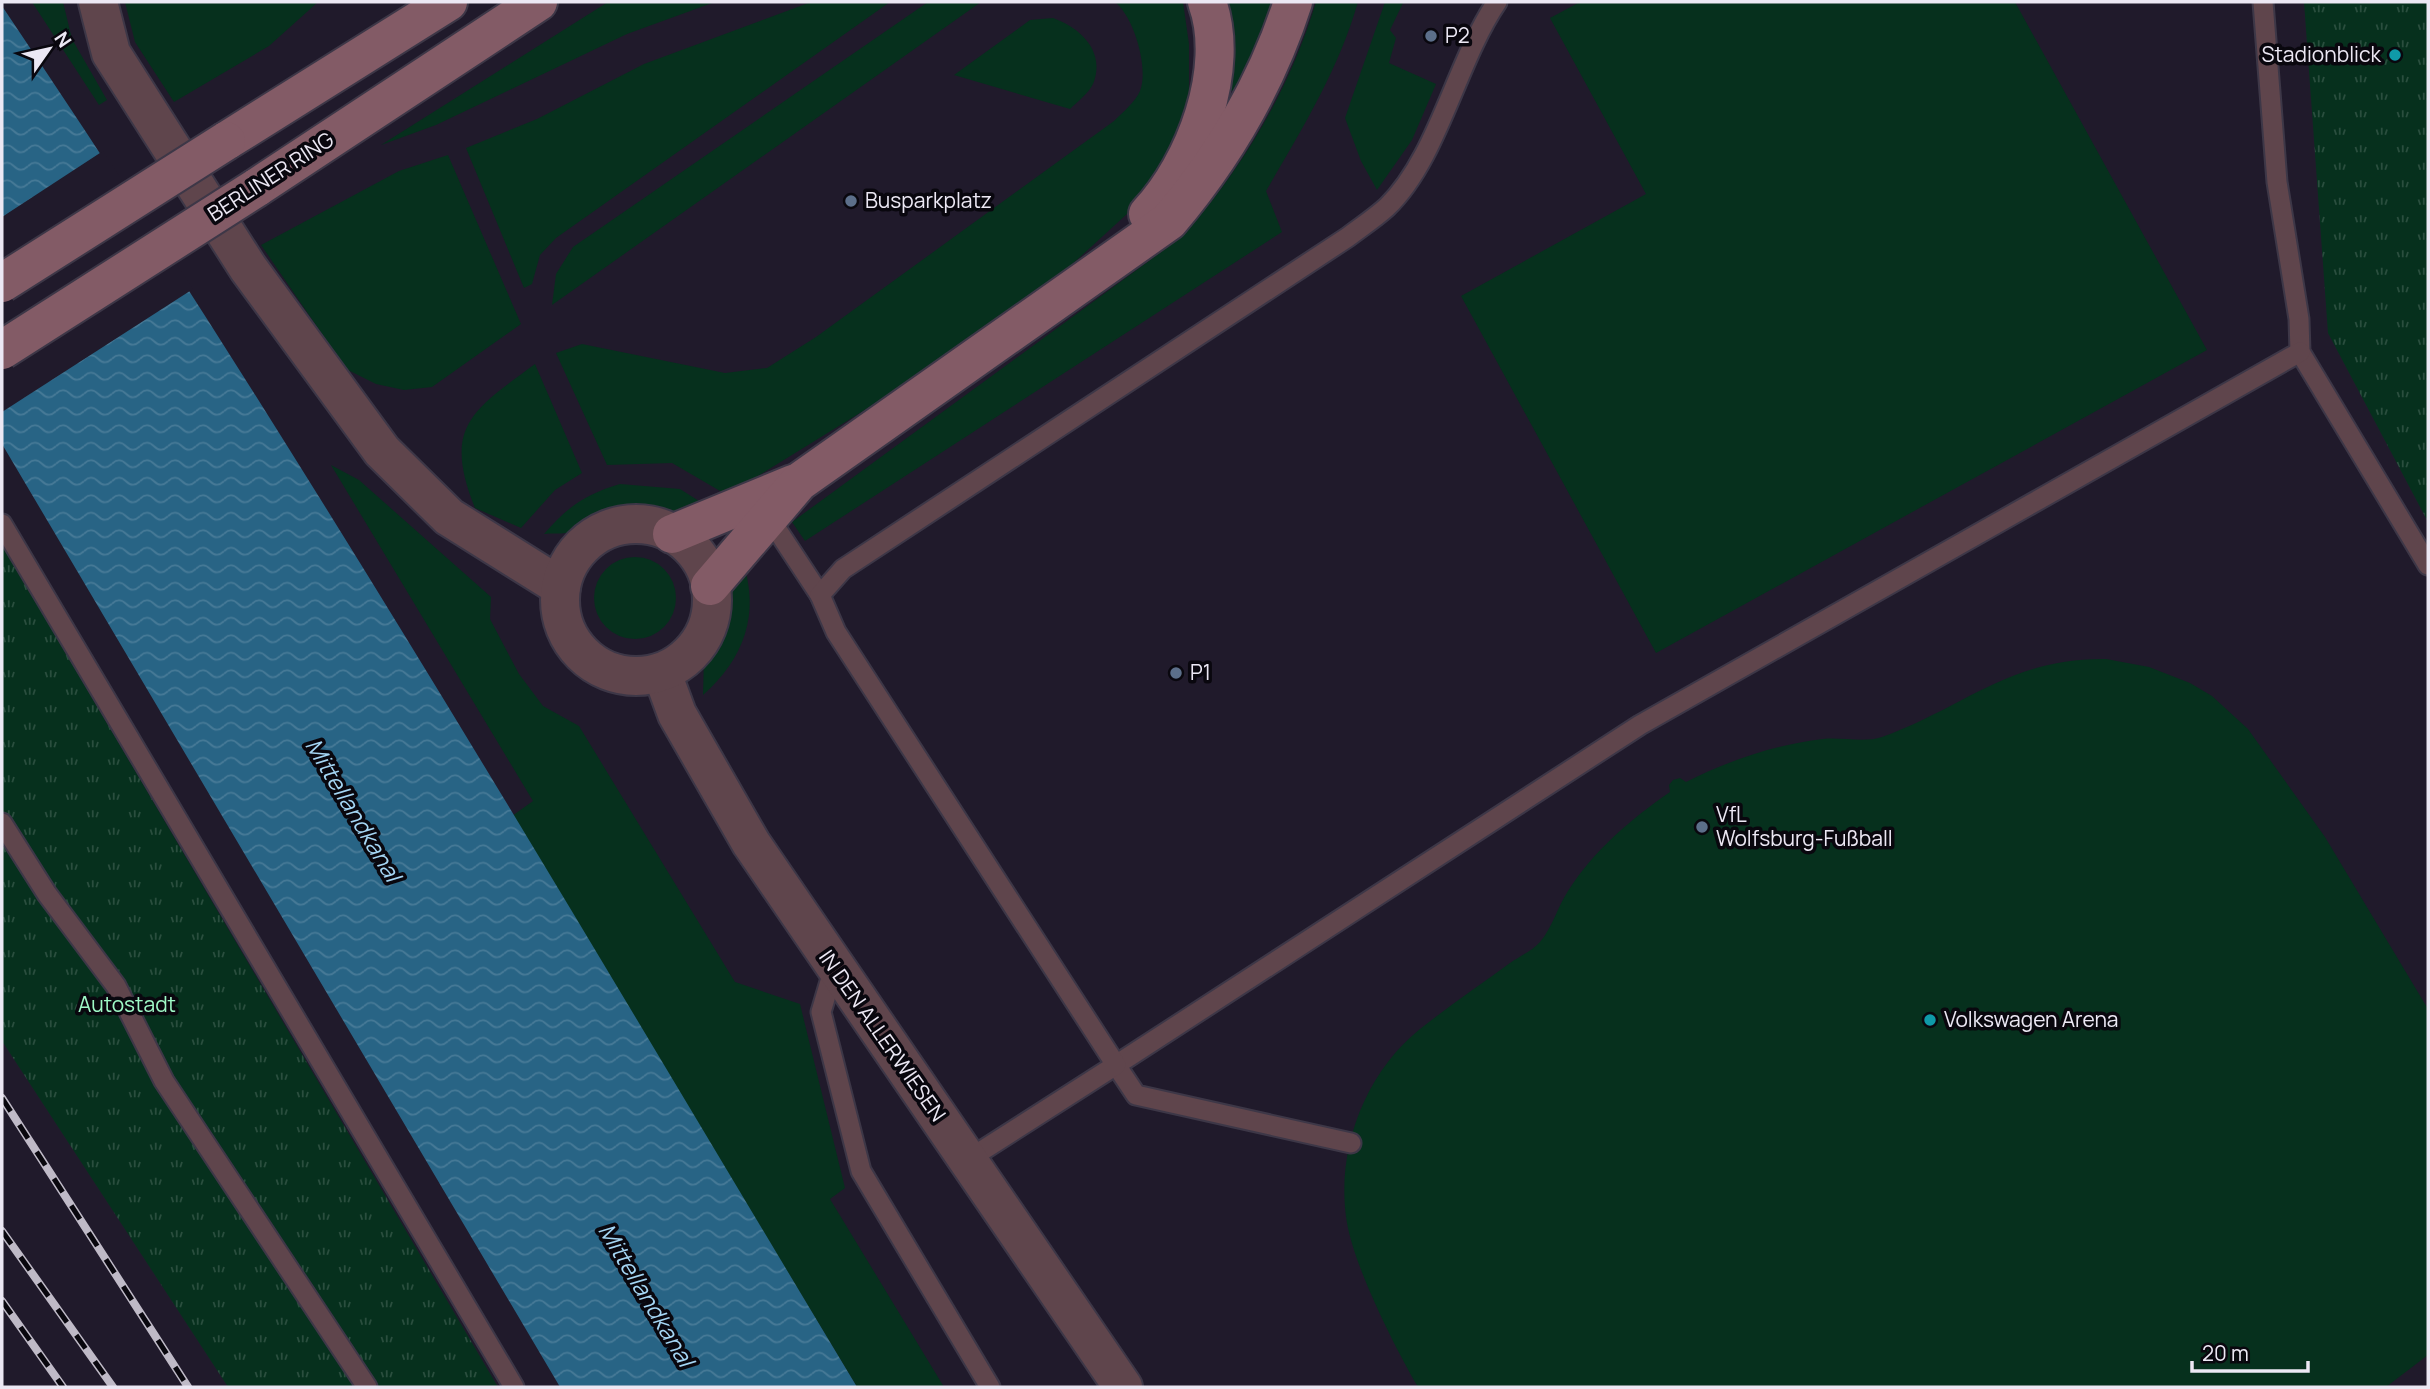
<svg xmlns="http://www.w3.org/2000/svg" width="2430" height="1389" viewBox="0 0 2430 1389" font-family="Manrope,sans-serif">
	<defs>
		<pattern id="park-tufts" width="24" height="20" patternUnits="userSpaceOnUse" patternTransform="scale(1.75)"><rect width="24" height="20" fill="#06301d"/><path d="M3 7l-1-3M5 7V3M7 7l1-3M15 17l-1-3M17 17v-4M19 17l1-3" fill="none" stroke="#2a4e3e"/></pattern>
		<pattern id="water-waves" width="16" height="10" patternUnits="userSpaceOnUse" patternTransform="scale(1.75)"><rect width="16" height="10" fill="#286485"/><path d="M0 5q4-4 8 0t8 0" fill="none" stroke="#477a97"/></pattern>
	</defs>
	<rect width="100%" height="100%" fill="#201a2b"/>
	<!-- grass -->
	<g fill="#06301d">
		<polygon points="32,2 63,2 72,39 107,100 99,105"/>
		<polygon points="125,2 318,2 269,46 174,102 135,42"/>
		<polygon points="608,2 715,2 627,34 436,125 381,145"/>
		<polygon points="811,2 890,2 556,238 540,255 532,284 524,288 466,148 537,119 644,64"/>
		<polygon points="928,2 981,2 552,305 556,274 573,247"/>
		<path d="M1115,2H1183L1189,44V97L1173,157L1139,203L1056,279L868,408L727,495L672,463L607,465L556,353L582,344L725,373L767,368L816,337L1114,121C1122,113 1136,101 1140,91C1149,68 1134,17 1115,2Z"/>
		<polygon points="1225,2 1272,2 1261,39 1236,92 1230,90"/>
		<path d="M1316,2H1358C1338,71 1302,129 1266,191L1282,232L805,541L792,522L1183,236C1244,166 1289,91 1316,2Z"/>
		<polygon points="1385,2 1415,2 1403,3 1390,30 1396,38 1389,63 1436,84 1412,140 1377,190 1361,161 1345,118"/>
		<polygon points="1580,2 2015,2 2207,350 1656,653 1461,296 1646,194 1550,18"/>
		<path d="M1053,18C1081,28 1106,52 1093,84C1089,93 1077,102 1070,109L954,75L1030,20Z"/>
		<polygon points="448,155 521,324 432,387 404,390 376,384 346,369 261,245 399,171"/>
		<path d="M535,364L582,473L555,490L521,528L475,508C442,426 473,410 535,364Z"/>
		<polygon points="331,465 359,480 491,597 490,619 519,674 543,706 579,726 735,982 800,1004 845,1188 830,1199 944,1387 857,1387 512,816 533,801"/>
		<path d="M620,484L680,489L707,506C676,517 647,508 615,511C596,514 584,529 566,533C559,534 551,533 544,534C567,507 586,494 620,484Z"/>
		<circle cx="635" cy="598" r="41"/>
		<path d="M742,560C761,613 744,659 703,695L704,657L722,624L727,592Z"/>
		<path d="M2106,659L2149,667L2190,683L2212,696L2248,729L2325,837L2428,1009V1355L2386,1387H1418C1394,1346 1355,1268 1347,1223C1335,1152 1364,1074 1420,1029C1449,1006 1480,985 1510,963C1519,957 1533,950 1540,942C1552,928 1558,906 1568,891C1594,850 1631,819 1670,792L1669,785L1673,780L1680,778L1686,782C1730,760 1774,745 1823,739C1841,737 1865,743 1882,737C1965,707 2009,658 2106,659Z"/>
	</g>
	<!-- park -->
	<g fill="url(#park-tufts)">
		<polygon points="2304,2 2428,2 2428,522 2328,333"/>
		<polygon points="2,545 498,1387 228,1387 2,1041"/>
	</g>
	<!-- water -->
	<path fill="url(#water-waves)" d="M2,6C305,455 578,923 857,1387H560L2,444Z"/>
	<!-- pier -->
	<polygon fill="#201a2b" points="103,151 193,289 2,412 2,217"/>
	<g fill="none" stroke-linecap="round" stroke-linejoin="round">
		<defs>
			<g id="service">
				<polyline points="2263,2 2277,182 2299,319 2300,352 2428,565"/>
				<polyline points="768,516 820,595"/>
				<polyline points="2,524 514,1387"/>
				<polyline points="2,823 47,894 116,986 164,1081 367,1387"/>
				<polyline points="834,968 821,1012 861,1171 990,1387"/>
				<polyline points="1351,1143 1136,1095 1116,1065 1640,725 2300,352"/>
				<path d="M969,1159L1116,1065L836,632L820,595L843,569L1348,237C1361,227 1375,218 1387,207C1438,158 1456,62 1497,2"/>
			</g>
			<polyline id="minor" points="662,673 677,714 751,843 1123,1387"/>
			<g id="tertiary">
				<polyline points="98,2 111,53 248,268 382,451 449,517 561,587"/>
				<circle cx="636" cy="600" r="76"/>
			</g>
			<g id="secondary">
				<polyline points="226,141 448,2"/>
				<polyline points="256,188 538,2"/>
				<path d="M1148,214C1195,164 1231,68 1207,2"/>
				<polyline points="672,534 793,484"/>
				<path d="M710,586L799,482L1169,221C1224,156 1267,83 1293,2"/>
			</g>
		</defs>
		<!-- service casing -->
		<use href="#service" stroke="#3d3747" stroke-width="23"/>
		<!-- minor casing -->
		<use href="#minor" stroke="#3d3747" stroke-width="42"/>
		<!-- tertiary casing -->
		<use href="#tertiary" stroke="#3d3747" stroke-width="42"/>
		<!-- secondary casing -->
		<use href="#secondary" stroke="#3d3747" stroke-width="42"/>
		<!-- service -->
		<use href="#service" stroke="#5f454c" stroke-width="19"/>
		<!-- minor -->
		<use href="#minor" stroke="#5f454c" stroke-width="38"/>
		<!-- tertiary -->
		<use href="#tertiary" stroke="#5f454c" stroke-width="38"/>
		<!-- secondary -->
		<use href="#secondary" stroke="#835b66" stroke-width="38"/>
		<defs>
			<g id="rail">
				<polyline points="2,1098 188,1387"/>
				<polyline points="2,1231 113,1387"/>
				<polyline points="2,1301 63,1387"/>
			</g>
		</defs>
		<!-- rail casing -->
		<use href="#rail" stroke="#bfbac7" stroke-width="8"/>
		<!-- rail -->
		<use href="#rail" stroke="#09070e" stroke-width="5" stroke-dasharray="16" stroke-linecap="butt"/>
		<defs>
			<g id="secondary-bridge">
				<polyline points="2,283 226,141"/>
				<polyline points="2,350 256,188"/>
			</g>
		</defs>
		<!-- secondary-bridge casing -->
		<use href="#secondary-bridge" stroke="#3d3747" stroke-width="42" stroke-linecap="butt"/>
		<!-- secondary-bridge -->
		<use href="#secondary-bridge" stroke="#835b66" stroke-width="38"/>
	</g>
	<!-- markers -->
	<g fill="#5c6f8a" stroke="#09070e" stroke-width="2.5">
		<circle cx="1431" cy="36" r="7"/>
		<circle cx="851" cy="201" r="7"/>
		<circle cx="1176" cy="673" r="7"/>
		<circle cx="1702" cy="827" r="7"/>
	</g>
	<g fill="#0f9aa8" stroke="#09070e" stroke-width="2.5">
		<circle cx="2395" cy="55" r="7"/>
		<circle cx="1930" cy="1020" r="7"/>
	</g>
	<g text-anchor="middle" stroke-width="7" stroke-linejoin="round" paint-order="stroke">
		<!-- poi labels -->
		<g font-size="21" fill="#ece8f4" stroke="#09070e" text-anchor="start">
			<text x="1445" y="43">P2</text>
			<text x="2381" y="62" text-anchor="end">Stadionblick</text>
			<text x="865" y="208">Busparkplatz</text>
			<text x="1190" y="680">P1</text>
			<text x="1716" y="822">VfL<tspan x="1716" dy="24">Wolfsburg-Fußball</tspan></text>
			<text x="1944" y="1027">Volkswagen Arena</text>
		</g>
		<!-- street labels -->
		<g font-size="21" fill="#ece8f4" stroke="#09070e">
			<text transform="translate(271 177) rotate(-33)" y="7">BERLINER RING</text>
			<text transform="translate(882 1036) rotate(55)" y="7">IN DEN ALLERWIESEN</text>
		</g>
		<!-- park labels -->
		<g font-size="21" fill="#9ff9c7" stroke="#09070e">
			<text x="127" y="1012">Autostadt</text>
		</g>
		<!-- water labels -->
		<g font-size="23" font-style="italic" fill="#a5d6f4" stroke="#09070e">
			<text transform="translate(353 810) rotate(59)" y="8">Mittellandkanal</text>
			<text transform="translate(646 1295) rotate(59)" y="8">Mittellandkanal</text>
		</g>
	</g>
	<!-- border -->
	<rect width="2430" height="1389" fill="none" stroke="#ece8f4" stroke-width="7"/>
	<!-- north arrow -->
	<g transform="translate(49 49) rotate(56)" stroke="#09070e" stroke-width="5" paint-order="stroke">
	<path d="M0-5L12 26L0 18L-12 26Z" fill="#ece8f4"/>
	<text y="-10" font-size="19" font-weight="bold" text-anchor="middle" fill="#ece8f4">N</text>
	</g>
	<!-- scale -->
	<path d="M2192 1361v10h116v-10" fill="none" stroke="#ece8f4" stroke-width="3.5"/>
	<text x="2202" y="1361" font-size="21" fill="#ece8f4" stroke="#09070e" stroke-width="5" paint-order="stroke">20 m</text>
</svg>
